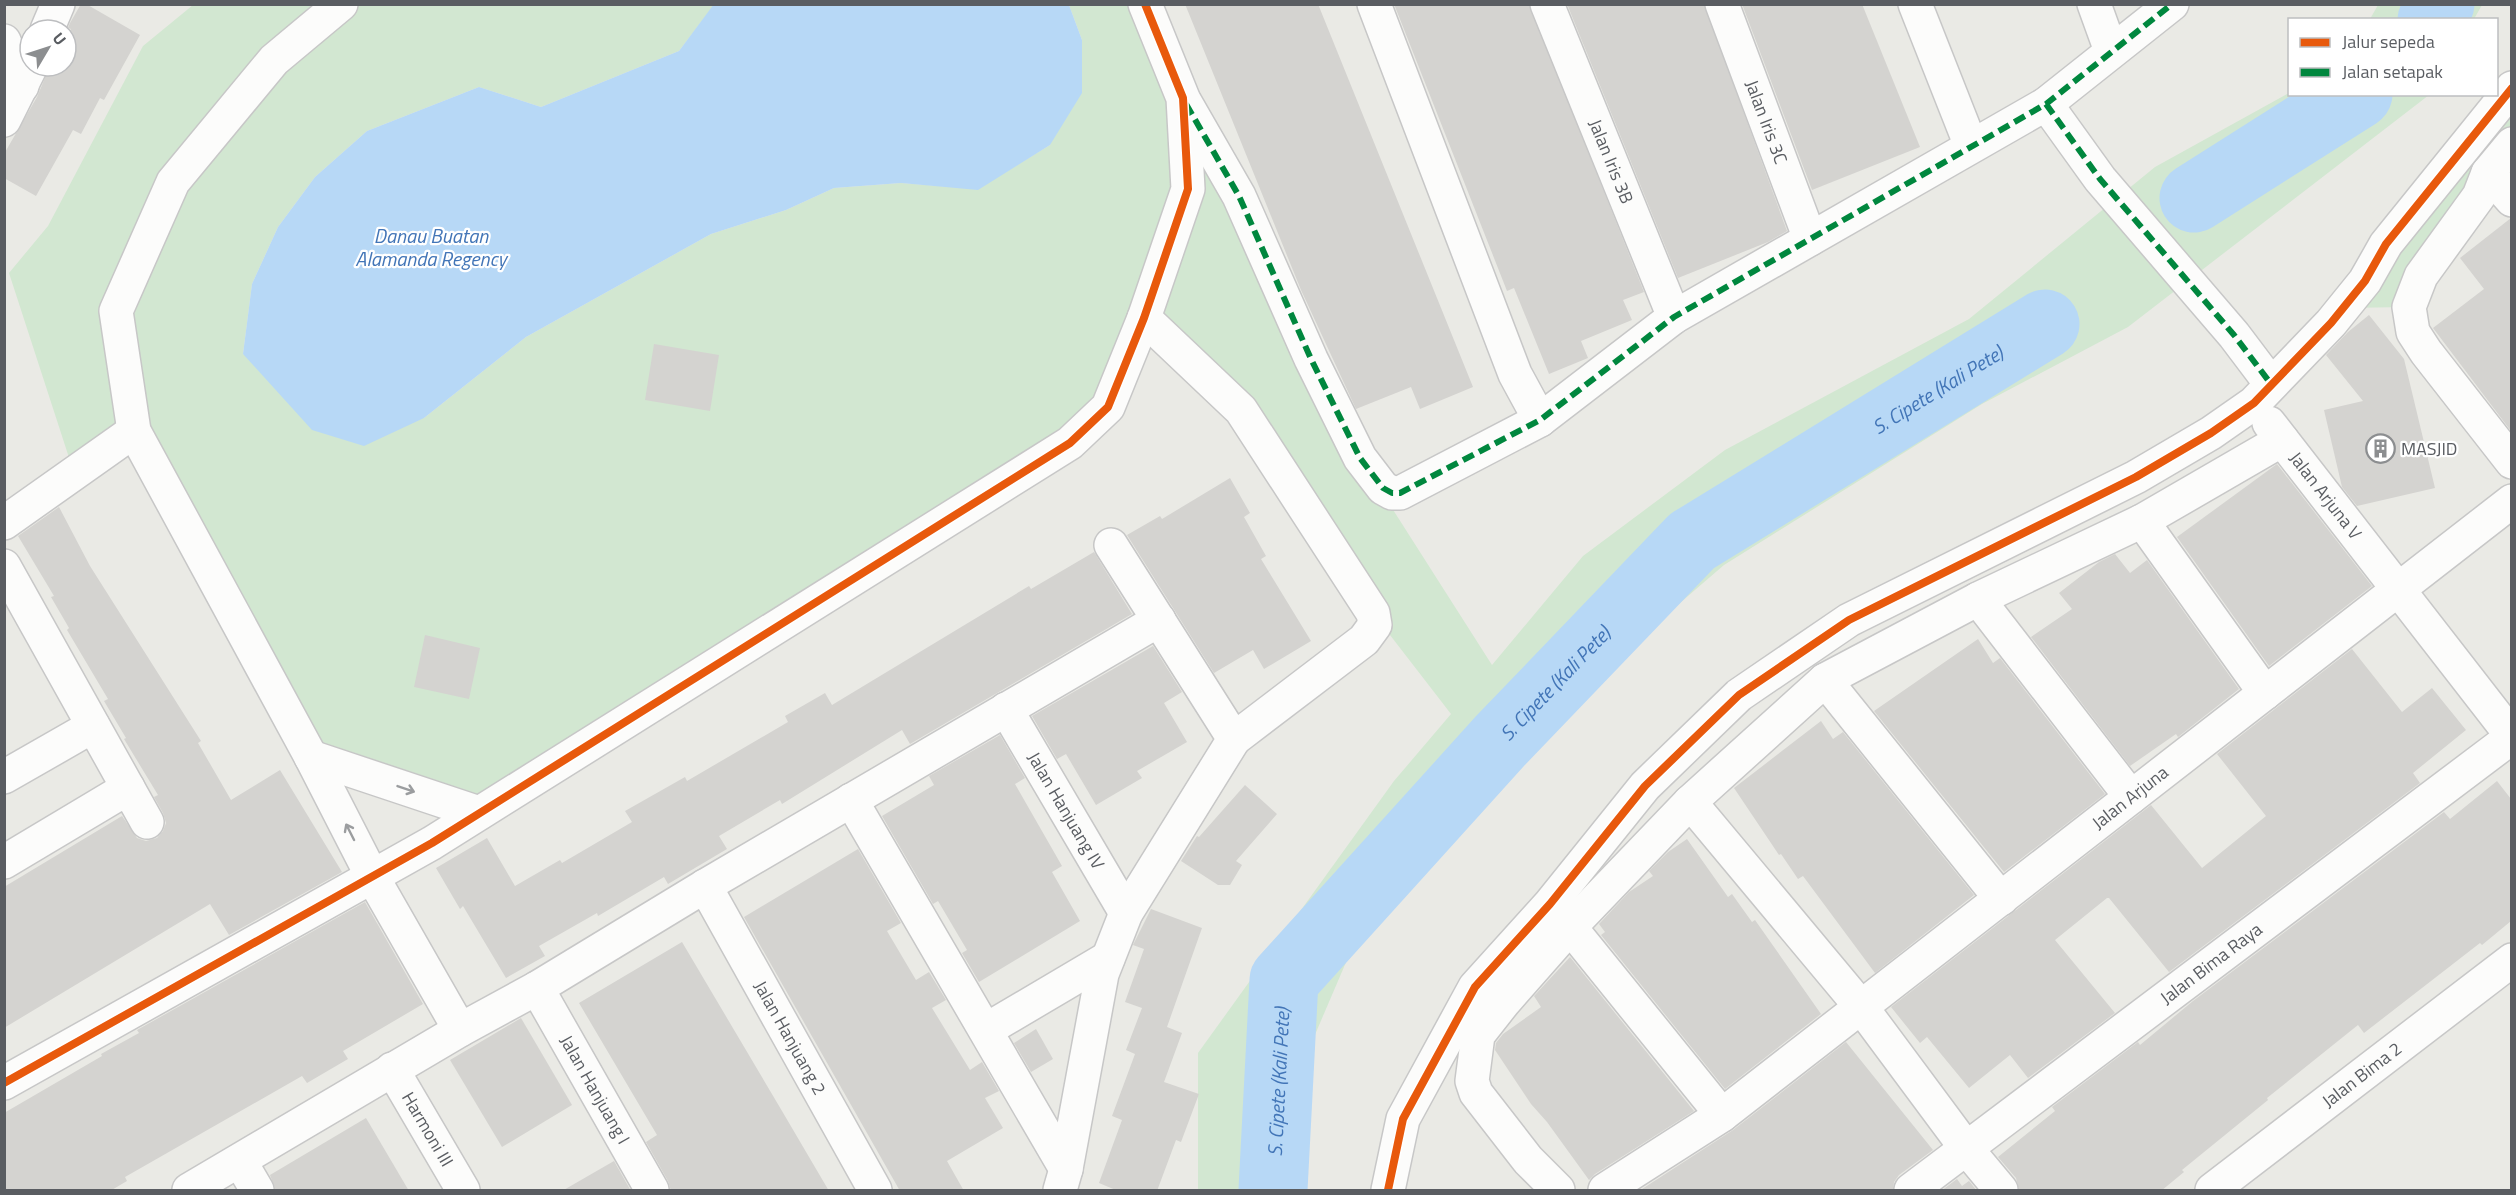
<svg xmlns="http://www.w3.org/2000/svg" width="2516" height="1195" viewBox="0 0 2516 1195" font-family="'Titillium Web',sans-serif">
	<rect width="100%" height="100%" fill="#eaeae5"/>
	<!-- green -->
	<g fill="#d2e7d1">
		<polygon points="193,5 714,5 679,51 541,107 479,87 367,131 315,177 278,227 252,284 243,354 424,418 526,337 711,234 786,210 834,188 901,183 978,189 1050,145 1082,40 1069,5 1145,5 1360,458 1492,665 1583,556 1725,450 1969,319 2155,167 2289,93 2429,95 2128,327 1982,404 1724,565 1580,689 1435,842 1350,953 1308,1051 1301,1190 1198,1190 1198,1053 1394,781 1451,714 1373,613 1241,410 1144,319 1108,407 479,813 311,757 134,432 74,473 9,273 48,226 143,46"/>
		<polygon points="2378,5 2378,4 2482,5 2474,19 2370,19"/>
		<polygon points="2511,88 2511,144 2409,307 2343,308"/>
	</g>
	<!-- water -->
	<polygon fill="#b7d8f6" points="714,4 1069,5 1082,40 1082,93 1050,145 978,190 901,183 834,188 786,210 711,234 526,337 424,418 364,446 312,430 243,354 252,284 278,227 315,177 367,131 479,87 541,107 679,51"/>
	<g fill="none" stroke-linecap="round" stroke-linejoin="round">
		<!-- river -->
		<g stroke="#b7d8f6" stroke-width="69">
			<polyline points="2432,20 2440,4"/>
			<polyline points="2194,198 2358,94"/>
			<path id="s1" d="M1273,1190L1284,980L1501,740L1692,541L2045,324"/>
		</g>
	</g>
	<!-- building -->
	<g fill="#d4d3d0">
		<polygon points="81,4 86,4 140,35 104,100 100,98 81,134 73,130 36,196 4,178 4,154 37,97 50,66 66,66 66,37 71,29 68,28 70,23"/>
		<polygon points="1185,4 1318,4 1473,387 1420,409 1411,387 1356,409 1301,290"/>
		<polygon points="1394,4 1529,4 1644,292 1623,300 1632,320 1581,341 1588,358 1549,374 1514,288 1507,291"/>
		<polygon points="1567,4 1704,4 1787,231 1768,242 1678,278"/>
		<polygon points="1742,4 1862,4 1920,147 1812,190"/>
		<polygon points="2511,218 2511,431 2433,328 2484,289 2460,258"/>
		<polygon points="2369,315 2404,359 2435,488 2357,506 2342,487 2324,410 2363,401 2326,355 2348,332"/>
		<polygon points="654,344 719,355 710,411 645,400"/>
		<polygon points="2277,464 2372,586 2269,666 2177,537"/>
		<polygon points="1230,478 1250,513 1244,517 1266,556 1261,559 1311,641 1264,669 1253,650 1214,673 1127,535 1160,516 1162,519"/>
		<polygon points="59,507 90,566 201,741 198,743 231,800 280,770 342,872 229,935 210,904 4,1028 4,887 122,816 137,838 146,841 157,838 163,831 166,823 163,813 154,797 158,795 124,739 126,738 104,701 108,699 67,630 69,628 51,597 54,596 18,536"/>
		<polygon points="1094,552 1132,614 910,744 902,730 782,804 780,800 719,836 727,849 668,884 664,877 598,916 597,913 539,946 545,956 506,978 463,906 460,909 436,868 487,838 515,886 560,860 562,863 632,822 625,811 685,777 687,781 788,722 785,716 825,693 832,705 1029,586 1031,589"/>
		<polygon points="2115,554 2130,573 2147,560 2239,689 2178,737 2176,734 2130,766 2031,637 2072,609 2059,593 2099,562"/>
		<polygon points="425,635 480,648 469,699 414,687"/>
		<polygon points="1978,639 1993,663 2000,658 2105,794 2004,872 1874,711"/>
		<polygon points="1153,646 1182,692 1164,703 1187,742 1137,771 1142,778 1096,805 1066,754 1057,759 1032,716"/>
		<polygon points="2352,649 2402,712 2432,688 2466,730 2413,773 2420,783 2169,972 2109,898 2107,898 2055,940 2115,1013 2028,1078 2010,1055 1969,1088 1927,1037 1920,1043 1891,1007 2151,805 2202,868 2266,816 2217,754"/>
		<polygon points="1821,721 1833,739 1843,732 1974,895 1875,973 1803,876 1798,879 1781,854 1779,855 1734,788"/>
		<polygon points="1000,735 1025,778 1015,784 1062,866 1052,872 1080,921 979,982 962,953 967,950 938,901 933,904 882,816 934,785 929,776"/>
		<polygon points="2497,781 2511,799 2511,921 2482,945 2480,943 2364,1033 2358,1025 2333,1045 2267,1098 2268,1100 2182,1170 2184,1172 2161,1191 2019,1191 2016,1178 1998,1157 2055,1111 2052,1107 2138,1042 2140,1045 2193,1001 2444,812 2450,819"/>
		<polygon points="1245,785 1277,814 1236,861 1242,865 1230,885 1218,885 1181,861 1197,836 1199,837"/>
		<polygon points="1687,839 1728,897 1732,894 1752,922 1755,920 1821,1014 1725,1089 1601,935 1605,932 1599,924 1629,892 1653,876 1649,871 1668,852"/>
		<polygon points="858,849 901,923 887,931 916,980 929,972 946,1000 932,1008 970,1070 982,1062 999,1091 985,1098 1003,1128 947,1161 964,1191 900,1191 744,917"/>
		<polygon points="365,902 423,1004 343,1051 348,1059 307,1083 302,1076 125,1177 127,1181 110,1191 4,1191 4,1113 102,1056 101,1054 139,1033 137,1030"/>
		<polygon points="1151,909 1202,928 1167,1027 1182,1033 1164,1082 1199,1094 1181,1142 1176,1140 1157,1191 1118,1191 1099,1183 1122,1120 1112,1116 1135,1054 1126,1050 1142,1008 1125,1002 1144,949 1133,945"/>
		<polygon points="682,942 782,1111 829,1191 671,1191 668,1181 646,1142 657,1135 579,1003"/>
		<polygon points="1570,957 1694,1111 1595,1174 1589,1180 1547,1122 1531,1104 1495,1050 1496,1043 1503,1034 1541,1007 1534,996"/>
		<polygon points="521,1018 572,1105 502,1147 450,1060"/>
		<polygon points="1036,1029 1053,1059 1031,1072 1014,1043"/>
		<polygon points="1846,1042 1933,1150 1899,1175 1894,1182 1893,1191 1639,1191 1733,1130"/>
		<polygon points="366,1118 409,1191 276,1191 270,1175"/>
		<polygon points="614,1161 631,1191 562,1191"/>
		<polygon points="1957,1179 1962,1186 1969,1181 1977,1191 1941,1191"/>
	</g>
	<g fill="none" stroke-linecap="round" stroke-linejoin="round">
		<defs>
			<g id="street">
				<polyline points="341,4 274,60 173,182 116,311 134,431 311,757 373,878 460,1030"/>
				<polyline points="1374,4 1515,374 1540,420"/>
				<path id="s2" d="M1547,4L1674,317"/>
				<path id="s3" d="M1722,4L1810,239"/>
				<polyline points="1915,4 1971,146"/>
				<polyline points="2094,4 2111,51"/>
				<polyline points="47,30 58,4"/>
				<polyline points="4,41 22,86"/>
				<polyline points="1185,102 1239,196 1311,359 1360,458 1383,488 1392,493 1400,493 1540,420 1674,317 2046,104 2172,4"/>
				<polyline points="2046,104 2100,179 2234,335 2271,384"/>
				<polyline points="4,120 31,66"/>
				<polyline points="2512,144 2488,173 2479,196 2421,276 2409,307 2413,332 2426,352 2512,462"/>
				<polyline points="2488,173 2512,200"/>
				<polyline points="1144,318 1241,410 1373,613 1375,625 1364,640 1234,739"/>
				<path id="s4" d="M2269,423L2512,736"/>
				<polyline points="2142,521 2265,693"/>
				<polyline points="4,523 134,431"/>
				<polyline points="4,566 147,822"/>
				<polyline points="1978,599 2131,797"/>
				<polyline points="1825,680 2001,899"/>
				<path id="s5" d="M1006,709L1126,913"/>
				<polyline points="311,757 479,813"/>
				<polyline points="4,777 93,726"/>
				<polyline points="851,800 1066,1169"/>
				<polyline points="1690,802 1862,1008 1966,1148 2001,1190"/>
				<polyline points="4,862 128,788"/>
				<path id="s6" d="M705,886L875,1190"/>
				<polyline points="1570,927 1722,1115"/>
				<path id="s7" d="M537,988L652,1190"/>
				<polyline points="986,1030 1108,958"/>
				<path id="s8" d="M392,1069L463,1190"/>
				<polyline points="4,1083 432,843 1070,443 1108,407 1144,318 1188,189 1183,98 1145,4"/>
				<polyline points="240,1161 257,1190"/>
				<polyline points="189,1190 460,1030 537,988 705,886 1159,620"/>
				<polyline points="1060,1190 1066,1169 1102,974 1126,913 1234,739 1111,545"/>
				<polyline points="1388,1190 1403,1119 1475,987 1550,904 1645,786 1739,695 1849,620 2136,477 2211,433 2254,403 2331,323 2365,281 2386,244 2512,88"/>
				<polyline points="1558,1190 1528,1160 1476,1093 1472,1081 1478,1035 1504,1002 1570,927 1690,802 1825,680 1978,599 2142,521 2282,440"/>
				<path id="s9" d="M1605,1190L1722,1115L2512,501"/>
				<path id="s10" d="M1911,1190L2512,737"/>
				<path id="s11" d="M2212,1190L2512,960"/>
			</g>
		</defs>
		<!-- street casing -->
		<use href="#street" stroke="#c7c7c7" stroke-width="36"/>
		<!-- street -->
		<use href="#street" stroke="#fcfcfb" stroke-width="33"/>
		<!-- quiet -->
		<g stroke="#00873e" stroke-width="6" stroke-dasharray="12 6" stroke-linecap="butt">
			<polyline points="1186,104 1239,196 1311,359 1360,458 1383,488 1392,493 1400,493 1540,420 1674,317 2046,104 2172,4"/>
			<polyline points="2046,104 2100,179 2234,335 2271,384"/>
		</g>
		<defs>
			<g id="cycleway">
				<polyline points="4,1083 432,843 1070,443 1108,407 1144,318 1188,189 1183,98 1145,4"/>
				<polyline points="1388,1190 1403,1119 1475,987 1550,904 1645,786 1739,695 1849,620 2136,477 2211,433 2254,403 2331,323 2365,281 2386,244 2512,88"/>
			</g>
		</defs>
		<!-- cycleway casing -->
		<use href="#cycleway" stroke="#fff" stroke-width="11"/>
		<!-- cycleway -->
		<use href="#cycleway" stroke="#e8590c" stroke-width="8"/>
	</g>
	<!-- one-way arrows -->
	<defs><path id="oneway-shaft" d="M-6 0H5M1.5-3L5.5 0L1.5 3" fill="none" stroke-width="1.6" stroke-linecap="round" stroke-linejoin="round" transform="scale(1.5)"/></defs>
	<g stroke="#9b9d9f">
		<use href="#oneway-shaft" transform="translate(406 789) rotate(19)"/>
		<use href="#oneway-shaft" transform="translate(350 832) rotate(-117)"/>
	</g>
	<!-- icons -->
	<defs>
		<symbol id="building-ring" viewBox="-11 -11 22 22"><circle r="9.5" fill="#fff" stroke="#8c8e90" stroke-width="1.5"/><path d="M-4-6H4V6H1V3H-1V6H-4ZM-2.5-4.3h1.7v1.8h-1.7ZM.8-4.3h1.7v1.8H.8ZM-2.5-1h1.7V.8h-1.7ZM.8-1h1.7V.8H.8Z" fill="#8c8e90"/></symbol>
	</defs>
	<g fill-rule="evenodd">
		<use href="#building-ring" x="2364" y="432" width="33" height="33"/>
	</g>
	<g text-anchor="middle" stroke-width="4.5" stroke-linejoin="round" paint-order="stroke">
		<!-- street labels -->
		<g font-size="18" fill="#5a5d62" stroke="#fff">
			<text dy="6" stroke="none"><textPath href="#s3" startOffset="126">Jalan Iris 3C</textPath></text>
			<text dy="6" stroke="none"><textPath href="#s2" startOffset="170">Jalan Iris 3B</textPath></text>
			<text dy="6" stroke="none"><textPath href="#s4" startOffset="92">Jalan Arjuna V</textPath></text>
			<text dy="6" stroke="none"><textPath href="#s9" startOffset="656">Jalan Arjuna</textPath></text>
			<text dy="6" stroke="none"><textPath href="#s5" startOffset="118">Jalan Hanjuang IV</textPath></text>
			<text dy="6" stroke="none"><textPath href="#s10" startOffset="376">Jalan Bima Raya</textPath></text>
			<text dy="6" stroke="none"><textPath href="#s6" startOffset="174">Jalan Hanjuang 2</textPath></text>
			<text dy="6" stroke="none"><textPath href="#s11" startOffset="189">Jalan Bima 2</textPath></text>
			<text dy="6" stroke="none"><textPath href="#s7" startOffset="117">Jalan Hanjuang I</textPath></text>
			<text dy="6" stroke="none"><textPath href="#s8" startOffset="70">Harmoni III</textPath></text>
		</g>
		<!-- poi labels -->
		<g font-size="18" fill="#5a5d62" stroke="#fff" text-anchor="start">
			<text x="2401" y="455">MASJID</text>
		</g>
		<!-- water labels -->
		<g font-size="20" font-style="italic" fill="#4275b7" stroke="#fff">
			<text x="431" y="243">Danau Buatan<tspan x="431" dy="23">Alamanda Regency</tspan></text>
			<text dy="7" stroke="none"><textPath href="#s1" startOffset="1098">S. Cipete (Kali Pete)</textPath></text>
			<text dy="7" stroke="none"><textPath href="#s1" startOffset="612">S. Cipete (Kali Pete)</textPath></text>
			<text dy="7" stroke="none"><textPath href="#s1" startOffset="108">S. Cipete (Kali Pete)</textPath></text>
		</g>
	</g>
	<!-- border -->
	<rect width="2516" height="1195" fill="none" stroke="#5a5d62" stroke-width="12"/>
	<!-- legend -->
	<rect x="2288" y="18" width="210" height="78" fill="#ffffff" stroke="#bdbec0" stroke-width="1.5"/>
	<rect x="2300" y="38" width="30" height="9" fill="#e8590c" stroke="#bdbec0" stroke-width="1.5"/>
	<text x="2342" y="48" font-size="18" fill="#5a5d62">Jalur sepeda</text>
	<rect x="2300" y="68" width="30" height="9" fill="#00873e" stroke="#bdbec0" stroke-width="1.5"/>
	<text x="2342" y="78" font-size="18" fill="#5a5d62">Jalan setapak</text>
	<!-- north arrow -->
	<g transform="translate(48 48) rotate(51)"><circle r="28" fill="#ffffff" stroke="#bdbec0" stroke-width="1.5"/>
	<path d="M0-4.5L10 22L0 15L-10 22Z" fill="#8c8e90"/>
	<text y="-9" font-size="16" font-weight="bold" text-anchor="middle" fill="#5a5d62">U</text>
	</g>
</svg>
